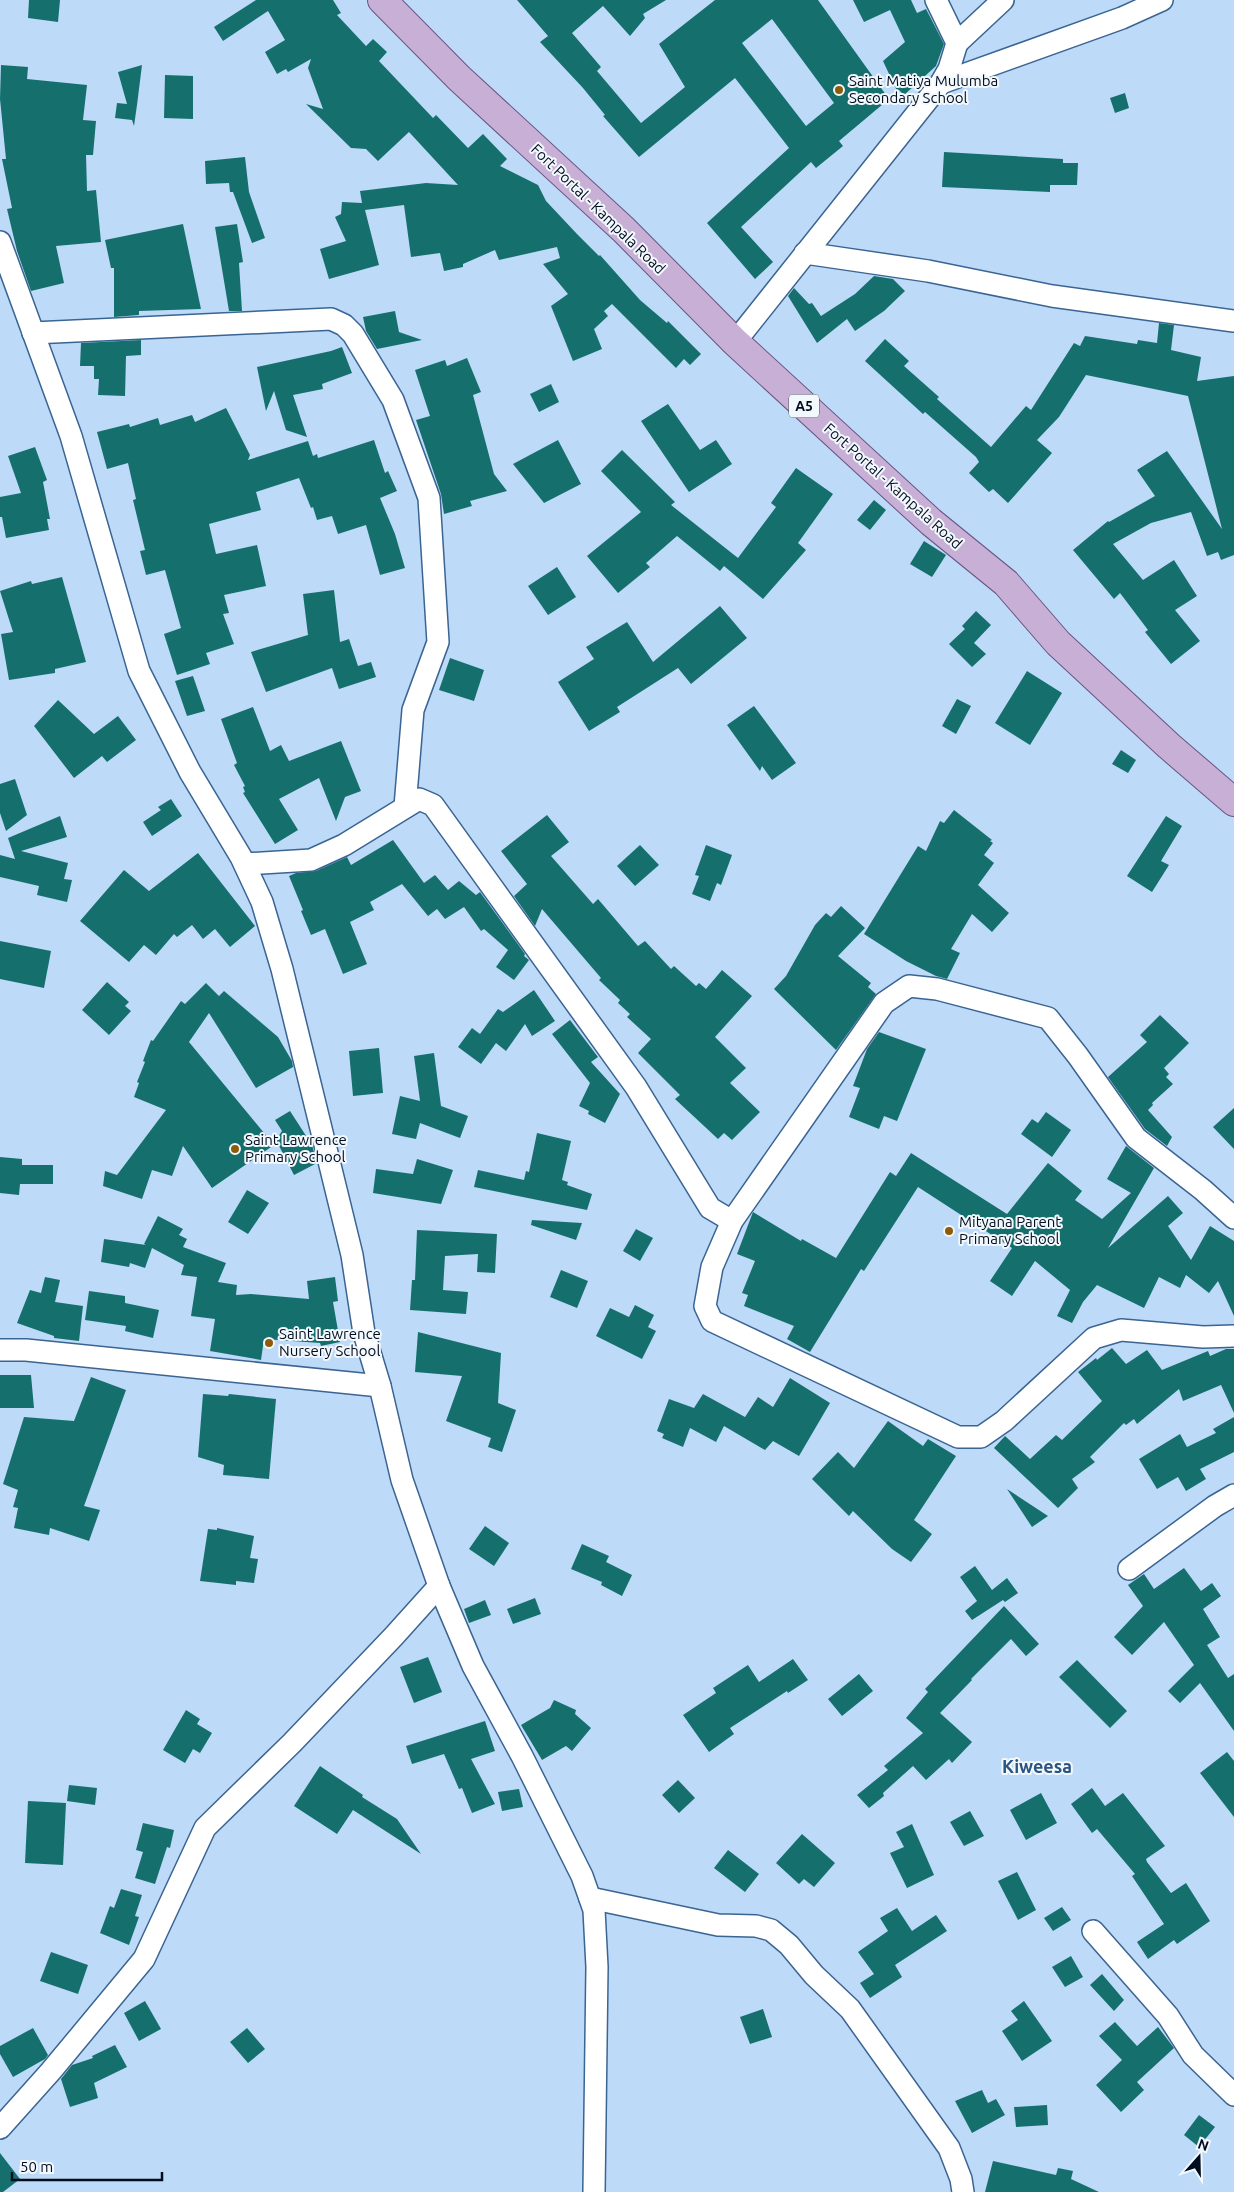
<svg xmlns="http://www.w3.org/2000/svg" width="1234" height="2192" viewBox="0 0 1234 2192" font-family="Ubuntu,sans-serif">
	<rect width="100%" height="100%" fill="#bedaf9"/>
	<!-- building -->
	<g fill="#15706d" fill-rule="evenodd">
		<polygon points="29,0 60,0 58,22 28,18"/>
		<polygon points="256,0 333,0 341,13 337,15 366,46 373,39 387,52 379,61 433,118 436,115 468,148 483,134 507,159 500,166 538,185 546,201 577,234 599,256 600,255 640,300 667,323 668,321 701,354 690,365 684,359 676,368 612,304 604,311 608,316 594,329 602,349 573,361 551,306 568,294 543,264 560,258 557,247 499,260 495,250 463,264 463,267 444,271 440,253 411,257 404,205 365,210 379,265 329,279 320,249 346,241 335,217 341,214 342,202 362,203 360,191 426,183 458,185 409,132 378,161 366,149 351,148 306,104 323,109 308,68 311,59 288,72 286,69 277,74 265,52 285,40 268,11 223,41 214,27"/>
		<path d="M517,0H666L643,14L645,18L630,36L603,6L572,33L601,67L597,71L641,123L685,87L659,44L715,0H818L889,99L839,141L843,146L816,168L811,162L741,227L773,262L755,279L707,223L789,148L735,78L639,157L603,116L605,115L583,88L540,42L548,36ZM772,19L834,103L806,126L742,43Z"/>
		<polygon points="853,0 911,0 917,13 926,9 944,44 936,66 904,95 899,90 897,91 883,61 905,42 890,10 864,22"/>
		<polygon points="1,65 28,67 27,79 87,85 83,120 96,121 93,155 86,155 87,191 96,190 101,242 56,246 64,283 31,291 17,251 7,209 12,208 2,159 6,159 0,99"/>
		<polygon points="142,65 137,105 134,126 132,120 115,118 117,103 127,104 118,72"/>
		<polygon points="165,75 193,76 193,119 164,118"/>
		<polygon points="1125,93 1129,108 1115,113 1110,98"/>
		<polygon points="944,152 1063,159 1063,163 1078,163 1077,185 1050,185 1050,192 942,187"/>
		<polygon points="245,157 249,192 265,238 252,243 233,192 230,192 229,183 206,184 205,161"/>
		<polygon points="183,224 201,309 139,311 139,315 114,317 114,268 111,268 105,240"/>
		<polygon points="237,224 243,262 239,263 242,311 229,311 215,227"/>
		<polygon points="874,276 893,279 905,291 884,311 855,331 847,319 817,343 788,296 794,288 809,304 812,303 821,316 855,294"/>
		<polygon points="395,311 399,332 422,340 377,349 366,331 363,317"/>
		<polygon points="1159,323 1174,325 1171,350 1201,357 1197,381 1234,376 1234,555 1221,560 1218,552 1207,556 1191,512 1151,523 1113,544 1143,580 1174,560 1197,596 1175,610 1200,641 1171,664 1145,632 1148,630 1120,593 1114,599 1073,550 1108,521 1109,522 1155,496 1137,470 1167,451 1222,529 1188,396 1086,375 1059,417 1037,440 1052,453 1008,503 993,489 989,492 969,473 979,462 976,457 925,412 923,414 865,361 885,339 909,361 904,366 939,397 937,399 991,447 1026,406 1031,410 1074,343 1080,346 1085,336 1137,344 1138,340 1157,343"/>
		<polygon points="141,340 141,355 126,356 125,396 98,395 99,379 94,379 94,366 80,366 81,343"/>
		<polygon points="342,347 352,373 322,384 323,389 293,395 307,437 286,430 274,391 266,411 257,367 331,351"/>
		<polygon points="467,358 481,392 473,395 494,474 507,491 470,501 472,506 444,514 441,494 416,420 430,416 415,370 445,360 447,366"/>
		<polygon points="551,384 559,402 539,412 530,394"/>
		<polygon points="668,404 700,450 716,440 732,464 689,492 641,421"/>
		<polygon points="226,408 250,455 248,460 308,441 313,456 317,454 318,458 374,440 385,473 388,471 397,491 380,498 395,534 405,568 380,575 366,525 338,534 332,516 317,520 313,507 311,508 299,478 256,492 261,510 209,524 216,554 257,545 266,586 224,595 229,613 223,614 234,644 206,653 210,664 177,675 164,634 181,628 165,570 146,575 140,551 145,550 133,500 136,499 128,463 107,469 97,432 129,424 130,427 158,418 160,425 192,415 195,422"/>
		<polygon points="558,440 581,484 544,503 513,464"/>
		<polygon points="35,447 47,480 43,482 50,519 47,519 49,530 6,538 2,517 0,517 0,497 21,493 8,456"/>
		<polygon points="622,450 675,502 671,505 738,558 776,507 771,503 796,468 833,494 798,543 806,550 763,599 724,566 720,571 677,536 646,563 650,567 618,593 587,556 641,512 601,471"/>
		<polygon points="874,500 886,510 870,530 857,520"/>
		<polygon points="924,541 946,555 932,577 910,564"/>
		<polygon points="557,567 576,597 548,615 528,586"/>
		<polygon points="62,577 86,662 55,669 55,673 9,680 1,634 13,632 0,591 31,581 32,584"/>
		<polygon points="334,590 340,642 349,639 358,666 371,662 376,677 339,689 332,668 266,692 251,652 308,635 303,594"/>
		<polygon points="720,606 747,638 691,684 678,668 617,707 620,712 589,731 558,682 594,659 586,647 627,622 653,662"/>
		<polygon points="976,611 991,625 974,643 986,654 972,667 949,644 965,629 962,626"/>
		<polygon points="450,658 484,670 474,701 439,690"/>
		<polygon points="1027,671 1062,693 1030,745 995,723"/>
		<polygon points="193,676 205,711 187,716 175,681"/>
		<polygon points="957,699 971,706 956,734 942,726"/>
		<polygon points="58,700 94,734 118,716 136,740 107,762 102,756 74,778 34,726"/>
		<polygon points="754,706 796,763 772,780 762,766 760,771 727,725"/>
		<polygon points="253,707 270,751 281,745 289,761 341,741 361,791 345,797 336,821 319,778 279,799 298,830 275,844 243,793 245,792 243,787 245,786 234,765 237,763 221,719"/>
		<polygon points="1121,750 1136,760 1128,773 1112,764"/>
		<polygon points="15,779 27,815 6,831 0,813 0,784"/>
		<polygon points="171,799 182,816 152,836 143,822 161,810 158,807"/>
		<polygon points="954,810 992,840 990,841 993,843 984,855 994,863 978,885 1009,913 992,932 972,914 951,949 960,953 947,979 936,976 906,961 864,934 918,846 926,851 940,821 944,823"/>
		<polygon points="547,815 569,842 551,856 593,904 598,899 638,946 645,941 671,969 674,966 696,986 699,983 706,989 722,970 752,996 715,1037 746,1068 730,1083 760,1112 732,1140 724,1133 718,1139 675,1099 680,1095 638,1053 651,1039 627,1017 630,1014 618,1003 620,1000 599,980 601,978 542,909 535,926 514,896 527,884 501,851"/>
		<polygon points="60,816 67,837 21,851 68,863 64,879 72,880 67,902 37,895 39,886 0,877 0,855 15,859 8,838"/>
		<polygon points="1166,816 1182,826 1161,861 1169,865 1152,892 1127,876"/>
		<polygon points="393,840 424,883 435,875 448,890 459,881 476,895 480,892 525,954 524,956 529,960 514,980 496,967 508,950 484,929 481,931 464,907 445,919 437,909 428,916 402,884 370,902 374,910 350,922 367,964 343,974 325,929 311,935 301,911 303,910 289,876 296,873 316,871 347,857 351,865"/>
		<polygon points="640,845 659,865 635,886 617,866"/>
		<polygon points="706,845 732,855 721,885 717,883 710,901 692,894 699,876 695,875"/>
		<polygon points="198,853 255,926 230,947 215,929 203,939 192,925 177,937 174,934 156,955 144,945 129,962 80,921 124,870 149,891"/>
		<polygon points="841,906 865,928 838,956 871,983 868,987 876,994 836,1050 774,989 786,976 815,925 826,913 831,917"/>
		<polygon points="0,941 51,951 44,988 0,979"/>
		<polygon points="107,982 129,1002 125,1006 131,1011 109,1035 82,1010"/>
		<polygon points="206,983 219,996 224,991 278,1037 292,1061 293,1067 256,1088 209,1013 189,1042 274,1145 212,1188 183,1146 172,1176 152,1170 142,1199 103,1186 105,1171 117,1175 166,1110 134,1097 139,1083 137,1082 145,1062 143,1061 151,1040 153,1041 181,1001 185,1004"/>
		<polygon points="534,990 555,1021 532,1036 525,1024 506,1051 496,1043 481,1064 458,1047 472,1028 480,1034 498,1009 503,1012"/>
		<polygon points="1160,1015 1189,1043 1164,1068 1169,1074 1166,1077 1173,1084 1152,1103 1153,1105 1148,1110 1172,1137 1167,1146 1145,1129 1108,1077 1147,1042 1140,1035"/>
		<polygon points="570,1020 598,1057 591,1062 620,1094 605,1123 588,1114 589,1111 579,1106 590,1083 552,1034"/>
		<polygon points="879,1032 926,1049 897,1121 884,1116 879,1129 849,1117 860,1088 853,1086 867,1049"/>
		<polygon points="379,1048 383,1093 353,1096 349,1051"/>
		<polygon points="434,1053 441,1106 468,1116 460,1138 420,1123 416,1139 392,1134 400,1096 420,1101 414,1056"/>
		<polygon points="1234,1108 1234,1149 1213,1127"/>
		<polygon points="290,1111 312,1145 317,1163 294,1175 276,1140 282,1131 275,1120"/>
		<polygon points="1046,1112 1071,1130 1052,1157 1021,1134 1032,1119 1038,1123"/>
		<polygon points="537,1133 571,1141 562,1180 568,1182 567,1185 592,1194 587,1210 474,1187 478,1170 524,1180 526,1171 529,1172"/>
		<polygon points="1126,1146 1154,1168 1108,1248 1168,1196 1183,1213 1168,1226 1191,1260 1210,1226 1234,1241 1234,1316 1218,1281 1209,1293 1186,1275 1180,1288 1159,1277 1144,1308 1097,1285 1083,1302 1072,1323 1057,1316 1070,1290 1035,1261 1012,1296 990,1281 1012,1248 918,1187 864,1271 861,1269 810,1352 787,1339 794,1326 744,1306 748,1295 742,1293 755,1261 737,1254 753,1212 801,1241 802,1239 836,1258 890,1172 896,1176 911,1153 1007,1214 1048,1163 1082,1191 1075,1200 1102,1219 1131,1193 1107,1179"/>
		<polygon points="0,1157 22,1159 22,1165 53,1165 53,1184 20,1184 19,1195 0,1193"/>
		<polygon points="417,1159 453,1170 441,1204 373,1193 376,1169 413,1174"/>
		<polygon points="247,1190 269,1203 248,1234 228,1222"/>
		<polygon points="158,1216 183,1229 179,1235 187,1239 183,1247 226,1263 218,1282 237,1285 236,1295 251,1294 309,1299 307,1281 335,1277 338,1301 333,1302 340,1342 321,1346 320,1343 264,1339 261,1360 210,1351 215,1319 191,1316 197,1277 181,1275 184,1265 152,1248 145,1268 130,1263 129,1267 101,1262 104,1239 146,1245 144,1244"/>
		<polygon points="532,1220 582,1223 576,1240 531,1225"/>
		<polygon points="636,1229 653,1238 640,1261 623,1251"/>
		<polygon points="417,1230 497,1234 495,1273 477,1272 478,1254 445,1256 443,1290 468,1292 466,1314 410,1310 412,1280 415,1280"/>
		<polygon points="561,1270 588,1281 577,1308 550,1297"/>
		<polygon points="45,1277 60,1280 55,1302 83,1306 79,1341 54,1338 54,1336 17,1323 30,1290 41,1293"/>
		<polygon points="89,1291 125,1296 125,1303 159,1310 153,1338 125,1331 126,1326 85,1320"/>
		<polygon points="635,1305 654,1315 648,1327 656,1331 642,1359 596,1336 610,1308 629,1317"/>
		<polygon points="418,1332 501,1353 498,1403 516,1410 502,1452 488,1447 491,1438 446,1421 462,1376 415,1372"/>
		<polygon points="1112,1348 1126,1364 1147,1350 1162,1370 1208,1351 1210,1356 1226,1349 1234,1349 1234,1413 1221,1385 1183,1401 1179,1389 1137,1424 1134,1419 1126,1425 1124,1423 1090,1457 1095,1462 1072,1479 1078,1488 1058,1508 994,1448 1005,1436 1030,1459 1056,1435 1062,1440 1102,1401 1078,1372 1096,1358 1097,1360"/>
		<polygon points="0,1375 31,1375 34,1408 0,1408"/>
		<polygon points="91,1377 126,1390 84,1506 100,1510 89,1541 50,1528 49,1535 14,1528 18,1508 13,1507 18,1490 3,1484 24,1417 74,1421"/>
		<polygon points="790,1378 830,1403 799,1456 773,1441 765,1450 724,1426 716,1442 690,1428 683,1447 662,1438 664,1434 657,1431 669,1399 694,1408 703,1394 745,1417 758,1397 773,1407"/>
		<polygon points="203,1394 228,1396 229,1394 276,1399 269,1479 223,1475 224,1465 198,1457"/>
		<polygon points="1234,1417 1234,1452 1200,1469 1206,1479 1186,1491 1178,1477 1157,1489 1139,1459 1180,1434 1187,1447 1216,1433 1213,1429"/>
		<polygon points="888,1421 923,1446 928,1439 956,1456 914,1520 932,1534 911,1562 892,1549 853,1511 849,1516 812,1479 838,1452 854,1468"/>
		<polygon points="1007,1489 1048,1516 1032,1527"/>
		<polygon points="485,1526 509,1543 494,1566 469,1549"/>
		<polygon points="217,1528 254,1536 250,1558 258,1559 254,1583 236,1581 236,1585 200,1581 208,1529 217,1530"/>
		<polygon points="582,1544 609,1556 606,1562 632,1575 622,1596 601,1585 602,1582 571,1569"/>
		<polygon points="975,1566 992,1590 1007,1578 1018,1593 1005,1602 1003,1600 972,1620 965,1611 977,1601 960,1577"/>
		<polygon points="1184,1568 1201,1591 1212,1583 1221,1596 1203,1609 1220,1637 1207,1645 1228,1678 1234,1674 1234,1731 1200,1683 1180,1703 1168,1691 1194,1665 1164,1622 1132,1655 1114,1637 1143,1606 1128,1585 1144,1574 1154,1589"/>
		<polygon points="535,1598 541,1614 513,1624 507,1609"/>
		<polygon points="485,1600 491,1615 469,1623 464,1609"/>
		<polygon points="1004,1606 1039,1644 1026,1656 1011,1639 971,1679 972,1680 940,1713 972,1742 952,1763 949,1759 926,1780 913,1766 883,1793 884,1796 869,1808 857,1795 888,1770 884,1766 923,1733 906,1718 928,1692 925,1689"/>
		<polygon points="428,1657 442,1692 414,1703 400,1667"/>
		<polygon points="793,1659 808,1680 788,1693 787,1691 730,1728 734,1734 709,1752 683,1715 716,1693 713,1688 748,1665 759,1682"/>
		<polygon points="1077,1660 1127,1711 1110,1728 1059,1677"/>
		<polygon points="859,1674 873,1691 842,1716 828,1699"/>
		<polygon points="554,1700 576,1710 575,1714 591,1728 572,1751 566,1746 542,1760 521,1725 550,1708"/>
		<polygon points="186,1710 200,1719 197,1724 212,1733 200,1753 193,1749 185,1763 163,1750"/>
		<polygon points="485,1721 495,1751 471,1759 495,1804 472,1813 462,1788 459,1789 444,1754 412,1764 406,1746"/>
		<polygon points="1227,1752 1234,1761 1234,1817 1200,1773"/>
		<polygon points="320,1766 363,1795 362,1797 397,1819 421,1854 353,1810 337,1834 294,1806"/>
		<polygon points="678,1780 695,1798 679,1813 662,1795"/>
		<polygon points="69,1785 97,1788 95,1805 67,1801"/>
		<polygon points="1092,1788 1105,1806 1123,1793 1165,1846 1146,1859 1147,1862 1171,1893 1186,1883 1210,1921 1177,1944 1174,1940 1148,1959 1137,1942 1164,1924 1132,1876 1135,1874 1097,1829 1092,1833 1071,1804"/>
		<polygon points="519,1789 523,1807 502,1811 498,1792"/>
		<polygon points="1041,1793 1057,1823 1026,1840 1010,1810"/>
		<polygon points="28,1801 66,1803 63,1865 25,1863"/>
		<polygon points="970,1811 984,1836 964,1846 950,1822"/>
		<polygon points="143,1823 174,1830 170,1848 167,1847 155,1884 135,1878 143,1852 136,1850"/>
		<polygon points="912,1824 934,1875 907,1888 890,1853 904,1847 896,1832"/>
		<polygon points="802,1834 835,1863 814,1887 804,1879 799,1884 776,1863"/>
		<polygon points="728,1850 759,1874 745,1892 714,1868"/>
		<polygon points="1017,1872 1036,1910 1018,1920 998,1881"/>
		<polygon points="121,1889 142,1895 135,1916 139,1917 129,1945 100,1933 110,1906 114,1908"/>
		<polygon points="1062,1907 1071,1920 1053,1931 1044,1918"/>
		<polygon points="897,1908 912,1931 936,1915 947,1931 895,1965 902,1977 870,1998 860,1983 874,1974 858,1952 888,1931 880,1918"/>
		<polygon points="51,1952 88,1965 78,1994 40,1981"/>
		<polygon points="1071,1956 1083,1977 1065,1987 1052,1967"/>
		<polygon points="1102,1974 1124,2000 1114,2011 1090,1985"/>
		<polygon points="145,2001 161,2029 139,2041 124,2013"/>
		<polygon points="1024,2001 1052,2041 1022,2061 1002,2031 1018,2020 1011,2011"/>
		<polygon points="763,2009 772,2037 750,2044 740,2017"/>
		<polygon points="1115,2022 1137,2046 1158,2027 1174,2048 1137,2082 1144,2090 1121,2112 1096,2085 1122,2060 1099,2036"/>
		<polygon points="33,2028 48,2055 45,2059 13,2077 0,2054 0,2046"/>
		<polygon points="247,2028 265,2049 248,2063 230,2042"/>
		<polygon points="115,2045 127,2067 94,2083 98,2098 70,2107 61,2079 72,2065 93,2058 92,2056"/>
		<polygon points="982,2090 988,2103 996,2099 1005,2115 972,2133 955,2101"/>
		<polygon points="1047,2105 1048,2125 1016,2127 1014,2107"/>
		<polygon points="1199,2115 1215,2127 1199,2147 1184,2135"/>
		<polygon points="0,2153 20,2179 3,2192 0,2192"/>
		<polygon points="993,2161 1056,2175 1058,2168 1073,2171 1071,2179 1099,2192 985,2192"/>
	</g>
	<g fill="none" stroke-linecap="round" stroke-linejoin="round">
		<defs>
			<g id="street">
				<polyline points="957,43 1003,0"/>
				<polyline points="941,83 1122,18 1162,0"/>
				<polyline points="0,242 71,436 139,671 190,772 241,857 262,902 282,969 352,1255 364,1333 380,1386 402,1480 439,1586 473,1666 522,1756 582,1876 594,1910 597,1967 594,2192"/>
				<polyline points="805,253 928,271 1052,296 1234,321"/>
				<polyline points="33,333 331,319 344,325 353,334 393,400 429,498 438,642 413,710 405,807"/>
				<polyline points="735,342 941,83 949,69 957,43 936,0"/>
				<polyline points="245,864 311,860 344,845 419,799 433,805 636,1087 710,1208 732,1221"/>
				<polyline points="1234,1218 1203,1190 1136,1138 1078,1056 1048,1018 937,989 909,986 884,1003 732,1221 712,1267 705,1306 712,1321 958,1437 981,1437 1004,1421 1094,1338 1121,1330 1203,1337 1234,1336"/>
				<polyline points="0,1350 26,1350 380,1386"/>
				<polyline points="1129,1569 1215,1506 1234,1495"/>
				<polyline points="590,1898 718,1925 756,1926 771,1930 789,1945 814,1975 850,2009 949,2148 961,2179 963,2192"/>
				<polyline points="1093,1931 1168,2016 1193,2055 1234,2095"/>
				<polyline points="0,2128 51,2071 144,1959 205,1828 292,1743 394,1636 439,1586"/>
			</g>
			<polyline id="primary" points="382,0 459,78 624,230 735,342 931,522 1006,583 1058,643 1169,746 1234,802"/>
		</defs>
		<!-- street casing -->
		<use href="#street" stroke="#3a6492" stroke-width="24"/>
		<!-- primary casing -->
		<use href="#primary" stroke="#695483" stroke-width="30"/>
		<!-- street -->
		<use href="#street" stroke="#fff" stroke-width="21"/>
		<!-- primary -->
		<use href="#primary" stroke="#c7afd5" stroke-width="28"/>
	</g>
	<!-- markers -->
	<g fill="#8e5c09" stroke="#f3f8fd" stroke-width="2">
		<circle cx="839" cy="90" r="5"/>
		<circle cx="235" cy="1149" r="5"/>
		<circle cx="949" cy="1231" r="5"/>
		<circle cx="269" cy="1343" r="5"/>
	</g>
	<g text-anchor="middle" stroke-width="4" stroke-linejoin="round" paint-order="stroke">
		<!-- shield labels -->
		<rect fill="#f3f8fd" stroke="#495461" stroke-width="1" x="789" y="394.5" width="30" height="23" rx="4"/>
		<g font-size="14" font-weight="bold" fill="#000d1e">
			<text x="804" y="411">A5</text>
		</g>
		<!-- poi labels -->
		<g font-size="15" fill="#000d1e" stroke="#f3f8fd" text-anchor="start">
			<text x="849" y="86">Saint Matiya Mulumba<tspan x="849" dy="17">Secondary School</tspan></text>
			<text x="245" y="1145">Saint Lawrence<tspan x="245" dy="17">Primary School</tspan></text>
			<text x="959" y="1227">Mityana Parent<tspan x="959" dy="17">Primary School</tspan></text>
			<text x="279" y="1339">Saint Lawrence<tspan x="279" dy="17">Nursery School</tspan></text>
		</g>
		<!-- street labels -->
		<g font-size="15" fill="#000d1e" stroke="#f3f8fd">
			<text transform="translate(598 209) rotate(44)" y="5">Fort Portal - Kampala Road</text>
			<text transform="translate(893 486) rotate(42)" y="5">Fort Portal - Kampala Road</text>
		</g>
		<!-- quarter labels -->
		<g font-size="18" font-weight="bold" fill="#295380" stroke="#f3f8fd">
			<text x="1037" y="1773">Kiweesa</text>
		</g>
	</g>
	<!-- north arrow -->
	<g transform="translate(1199 2157) rotate(20)" stroke="#f3f8fd" stroke-width="4" paint-order="stroke">
	<path d="M0-4L9 19L0 12L-9 19Z" fill="#000d1e"/>
	<text y="-8" font-size="14" font-weight="bold" text-anchor="middle" fill="#000d1e">N</text>
	</g>
	<!-- scale -->
	<path d="M12 2172v8h150v-8" fill="none" stroke="#000d1e" stroke-width="2.5"/>
	<text x="20" y="2172" font-size="15" fill="#000d1e" stroke="#f3f8fd" stroke-width="4" paint-order="stroke">50 m</text>
</svg>
